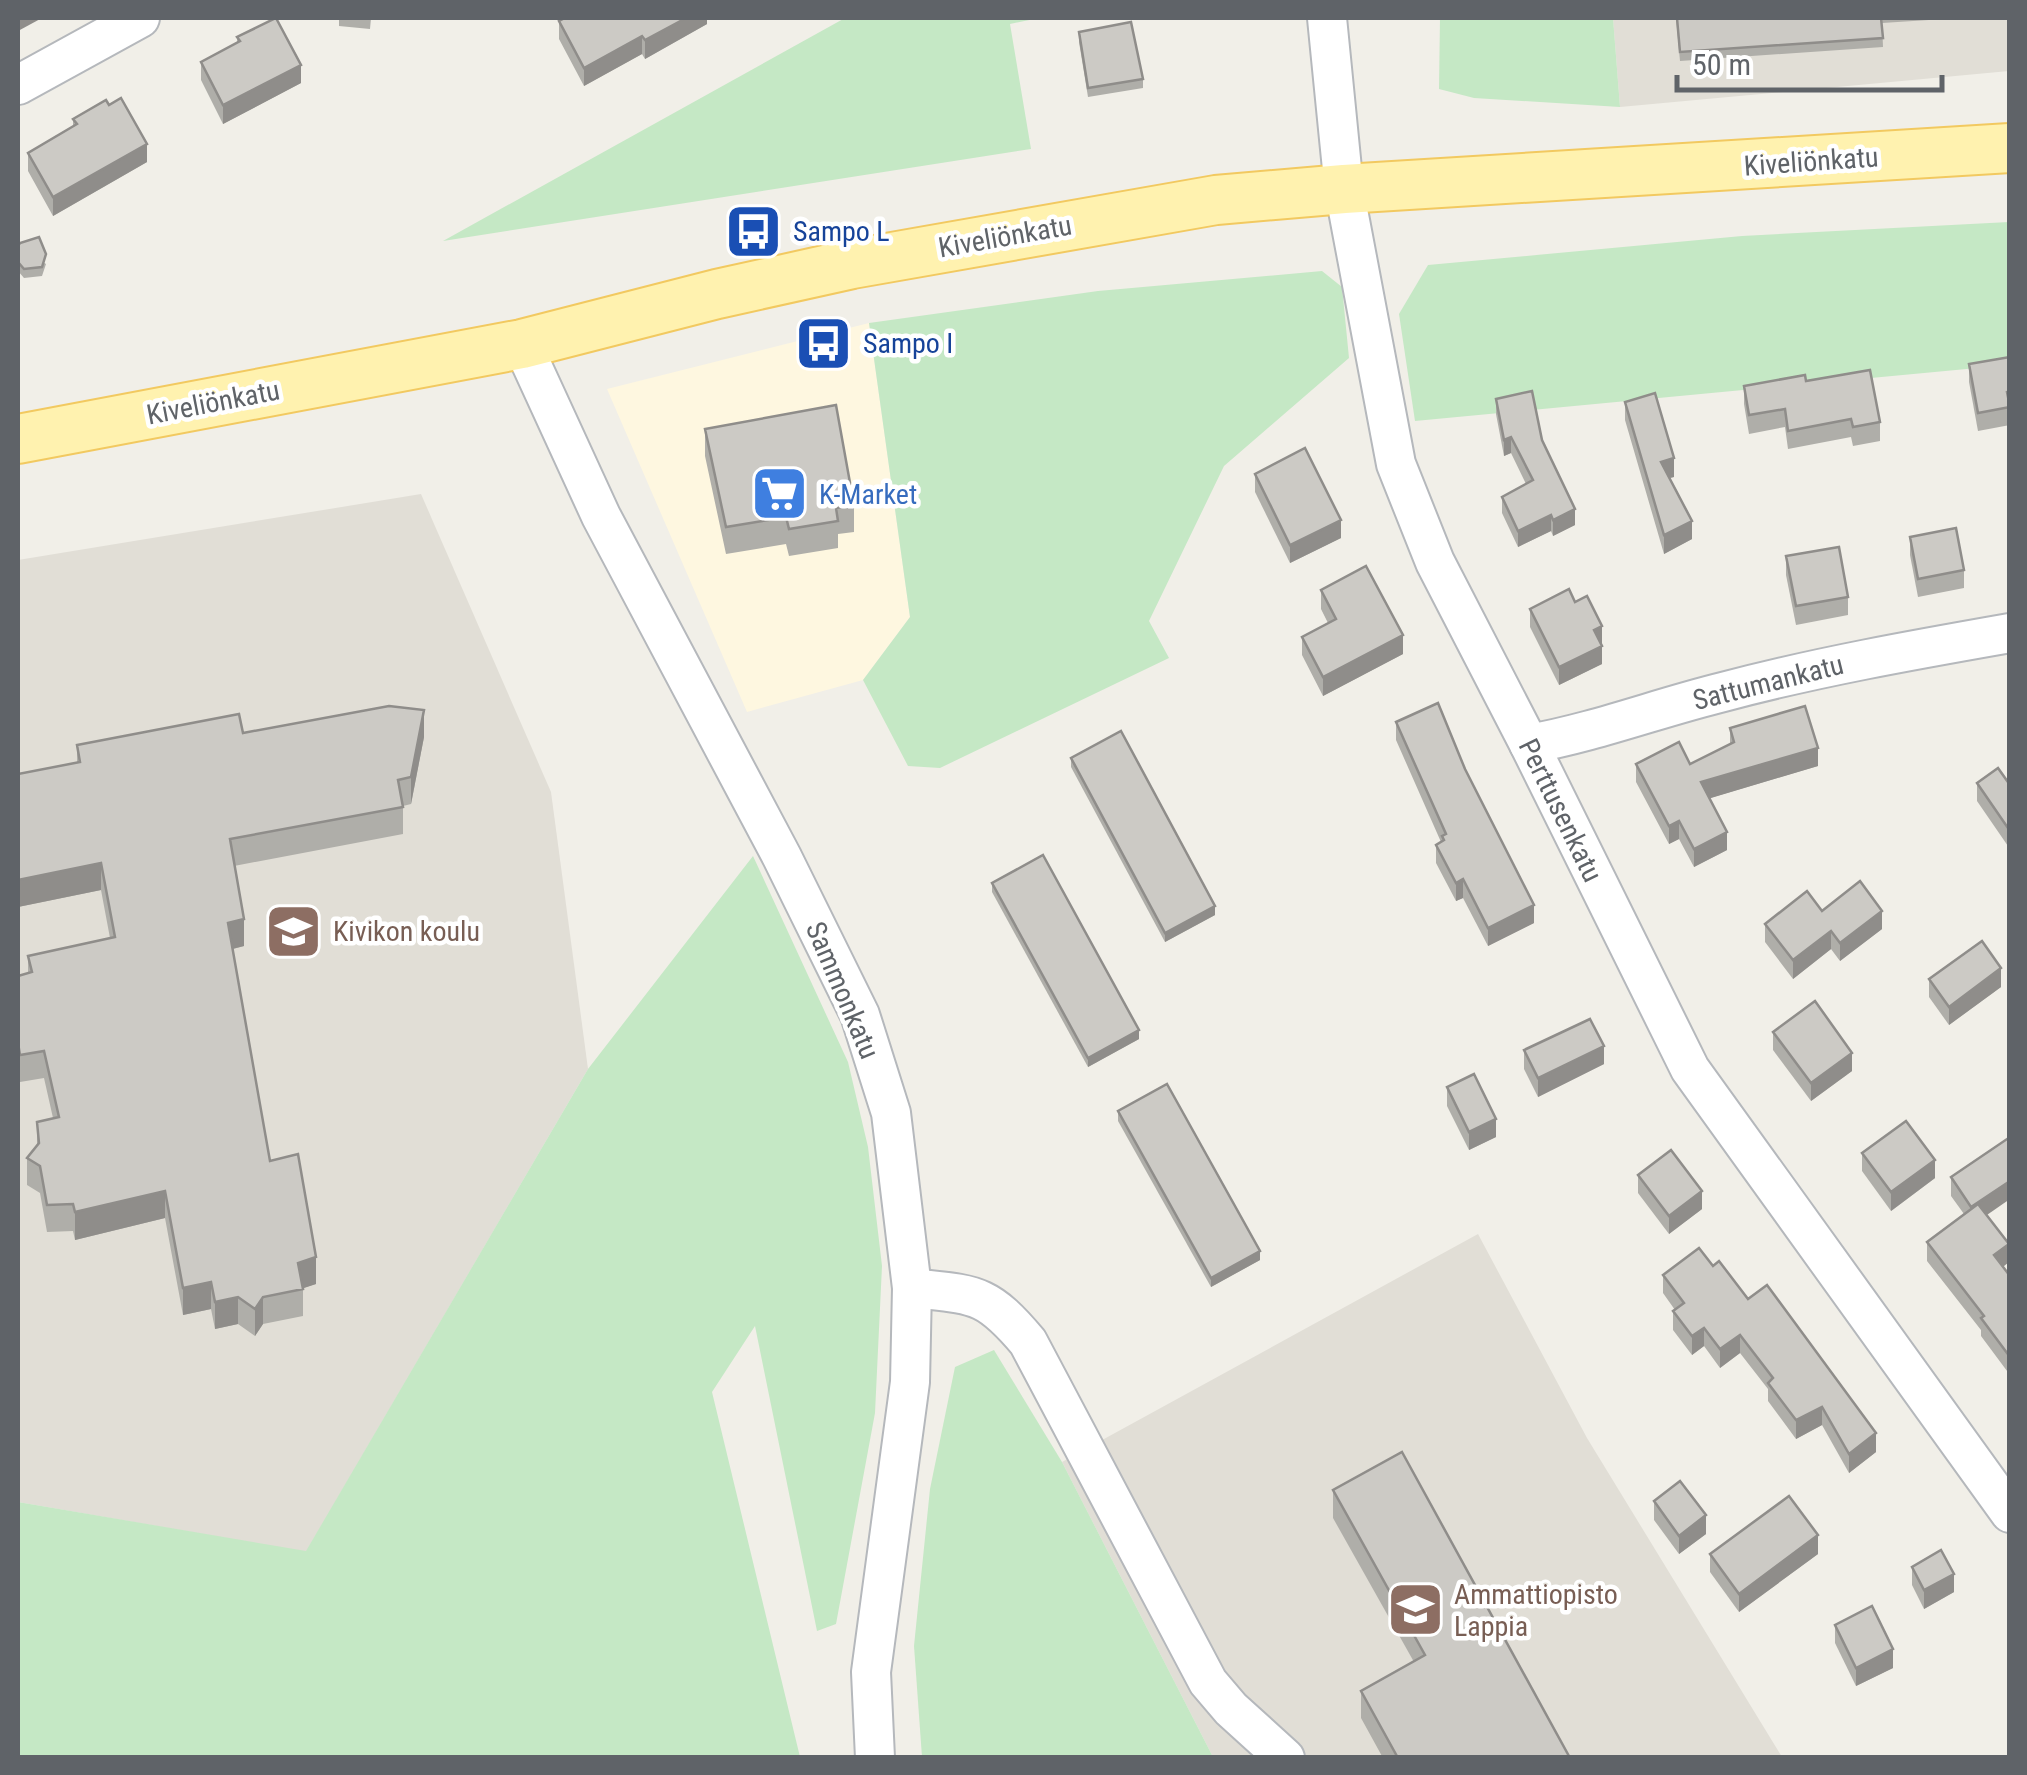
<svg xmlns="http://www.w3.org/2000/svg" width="2027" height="1775" viewBox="0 0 2027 1775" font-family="'Roboto Condensed',sans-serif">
	<rect width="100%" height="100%" fill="#f1efe8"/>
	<!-- commercial -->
	<polygon fill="#fef7e0" points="869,323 910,617 863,680 747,712 607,389"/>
	<!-- education -->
	<g fill="#e1ded6">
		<polygon points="1613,18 2009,18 2009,71 1620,107"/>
		<polygon points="421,494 551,792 588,1069 306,1552 18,1502 18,560"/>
		<polygon points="1478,1234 1587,1438 1782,1757 1213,1757 1062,1462"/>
	</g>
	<!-- green -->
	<g fill="#c5e8c5">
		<polygon points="845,18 1039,18 1010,24 1031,149 443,241"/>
		<polygon points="1440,18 1613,18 1620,107 1474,98 1439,89"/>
		<polygon points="2009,222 2009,365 1415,421 1399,314 1428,265 1742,236"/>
		<polygon points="1322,271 1342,287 1349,358 1224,466 1149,621 1169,658 940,768 908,766 863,680 910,617 869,323 1098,291"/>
		<polygon points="753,856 848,1062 868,1147 882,1266 875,1413 836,1624 817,1631 755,1326 712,1392 800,1757 18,1757 18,1502 306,1551 588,1069"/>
		<polygon points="994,1350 1062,1462 1213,1757 922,1757 914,1646 930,1489 955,1367"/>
	</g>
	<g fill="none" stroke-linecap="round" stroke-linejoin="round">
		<defs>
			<g id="minor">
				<polyline points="1327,18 1344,189 1396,464 1435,562 1529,744 1690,1069 2010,1513"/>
				<polyline points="18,85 140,18"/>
				<polyline points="522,344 601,516 782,857 860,1015 891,1113 912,1288 910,1382 871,1672 875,1758"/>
				<path d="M1529,744C1596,732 1658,708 1723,692C1817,667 1913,650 2010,633"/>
				<path d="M912,1288C975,1295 986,1292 1028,1342L1208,1682L1231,1709L1285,1758"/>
			</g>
			<polyline id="major" points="18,439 522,344 717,294 852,264 1216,200 1344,189 2010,148"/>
		</defs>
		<!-- minor casing -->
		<use href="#minor" stroke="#b5b8bc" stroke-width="42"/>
		<!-- major casing -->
		<use href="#major" stroke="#f2c960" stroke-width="52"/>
		<!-- minor -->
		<use href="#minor" stroke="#fff" stroke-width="38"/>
		<!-- major -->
		<use href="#major" stroke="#fff2af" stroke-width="48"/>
	</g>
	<!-- wall -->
	<g fill="#afaea9">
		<polygon points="339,18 371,18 370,29 339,26"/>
		<polygon points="707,18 707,24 645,59 642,54 584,86 559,39 559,21"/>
		<polygon points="1676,18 1960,18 1882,23 1883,47 1680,61"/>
		<polygon points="1079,32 1143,79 1143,88 1088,97 1079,42"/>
		<polygon points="237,37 301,83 223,124 201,80 201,62 237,43"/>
		<polygon points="73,119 147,162 53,216 28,171 28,153 73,126"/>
		<polygon points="18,246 46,264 42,276 24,278 18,271"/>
		<polygon points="2010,357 2010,425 1978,431 1969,382 1969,364"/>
		<polygon points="1806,381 1880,422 1880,441 1853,446 1851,437 1788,449 1785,427 1749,434 1744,404 1744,386"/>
		<polygon points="1496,399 1542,440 1575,525 1553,536 1551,531 1518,547 1502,513 1502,497 1526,484 1511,453 1504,456 1496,414"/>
		<polygon points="1625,402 1674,477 1669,478 1692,539 1664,554 1625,420"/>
		<polygon points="705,429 854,505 854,532 838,534 838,548 789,556 786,544 726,554 705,456"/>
		<polygon points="1255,474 1341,538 1290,563 1255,492"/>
		<polygon points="1910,537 1964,570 1964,588 1918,597 1910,555"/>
		<polygon points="1786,556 1848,597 1848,615 1796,625 1786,575"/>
		<polygon points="1321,590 1403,654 1323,696 1302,655 1302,637 1328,623 1321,609"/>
		<polygon points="1575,602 1602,644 1601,645 1602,664 1559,685 1530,627 1530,609"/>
		<polygon points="1396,722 1465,769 1534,923 1488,946 1463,898 1456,901 1436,863 1436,845 1441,842 1396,740"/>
		<polygon points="1730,728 1818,766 1710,798 1727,850 1694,867 1679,839 1669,844 1636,782 1636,764 1690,764 1730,745"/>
		<polygon points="243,733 424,737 411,804 403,806 403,834 234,866 244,946 233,949 270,1161 316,1284 303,1288 303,1316 263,1324 255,1336 238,1324 215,1329 211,1309 183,1315 165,1218 75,1240 73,1231 47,1232 40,1193 27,1185 27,1158 37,1146 37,1122 53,1118 44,1078 20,1082 18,1070 18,976 28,973 28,956 110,938 101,890 18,907 18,774 77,762 77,745"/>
		<polygon points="1071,758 1215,915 1165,942 1071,767"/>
		<polygon points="1977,783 2010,785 2010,849 1977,801"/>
		<polygon points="992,883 1139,1039 1088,1067 992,892"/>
		<polygon points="1822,911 1882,929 1840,961 1831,949 1793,979 1765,942 1765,924"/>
		<polygon points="1929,979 2001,987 1949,1025 1929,997"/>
		<polygon points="1773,1032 1852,1071 1811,1101 1773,1050"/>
		<polygon points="1524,1050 1604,1064 1538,1097 1524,1069"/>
		<polygon points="1447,1087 1496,1137 1469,1150 1447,1106"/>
		<polygon points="1118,1111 1260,1260 1211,1287 1118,1121"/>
		<polygon points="1862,1153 1935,1178 1891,1211 1862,1171"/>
		<polygon points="1638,1175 1702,1209 1669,1234 1638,1193"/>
		<polygon points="1951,1177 1987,1215 2009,1262 2003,1267 2010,1276 2010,1375 1981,1336 1981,1330 1927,1261 1927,1242 1964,1214 1951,1196"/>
		<polygon points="1713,1266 1748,1299 1876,1452 1849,1473 1822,1425 1796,1439 1768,1401 1768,1389 1740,1353 1720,1368 1704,1346 1692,1355 1673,1330 1673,1311 1675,1310 1663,1293 1663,1275"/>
		<polygon points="1333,1490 1570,1758 1383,1758 1361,1718 1361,1691 1414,1662 1333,1518"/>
		<polygon points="1654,1501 1706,1534 1679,1554 1654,1520"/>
		<polygon points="1710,1554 1818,1554 1739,1612 1710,1572"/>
		<polygon points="1912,1567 1954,1592 1924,1609 1912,1585"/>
		<polygon points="1835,1625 1893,1668 1856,1686 1835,1643"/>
	</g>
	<!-- shaded-wall -->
	<g fill="#8f8d8a">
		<polygon points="18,18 42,18 18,31"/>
		<polygon points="686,18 707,18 707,24 645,59 645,40"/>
		<polygon points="642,36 642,54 584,86 584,68"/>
		<polygon points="301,65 301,83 223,124 223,105"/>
		<polygon points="147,144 147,162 53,216 53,197"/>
		<polygon points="1511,437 1511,453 1504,456 1504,440"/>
		<polygon points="1674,458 1674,477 1661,480 1661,462"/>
		<polygon points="1575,509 1575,525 1553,536 1553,520"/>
		<polygon points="1551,515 1551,531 1518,547 1518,531"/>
		<polygon points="1341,520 1341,538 1290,563 1290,545"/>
		<polygon points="1692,521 1692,539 1664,554 1664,535"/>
		<polygon points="1602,626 1602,644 1594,648 1594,630"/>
		<polygon points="1403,635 1403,654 1323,696 1323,677"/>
		<polygon points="1602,646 1602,664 1559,685 1559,667"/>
		<polygon points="424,710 424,737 411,804 411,777"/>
		<polygon points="1818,748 1818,766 1701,801 1701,782"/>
		<polygon points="1679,821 1679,839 1669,844 1669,826"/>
		<polygon points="1727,832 1727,850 1694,867 1694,849"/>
		<polygon points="101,863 101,890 18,907 18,880"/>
		<polygon points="1463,879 1463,898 1456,901 1456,883"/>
		<polygon points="1534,905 1534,923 1488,946 1488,928"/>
		<polygon points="1215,906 1215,915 1165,942 1165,933"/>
		<polygon points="1882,911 1882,929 1840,961 1840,943"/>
		<polygon points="244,919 244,946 228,950 228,923"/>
		<polygon points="1831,931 1831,949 1793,979 1793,960"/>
		<polygon points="2001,968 2001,987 1949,1025 1949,1007"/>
		<polygon points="1139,1030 1139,1039 1088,1067 1088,1058"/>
		<polygon points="1604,1046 1604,1064 1538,1097 1538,1078"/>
		<polygon points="1852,1053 1852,1071 1811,1101 1811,1083"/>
		<polygon points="1496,1119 1496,1137 1469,1150 1469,1132"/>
		<polygon points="1935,1160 1935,1178 1891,1211 1891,1192"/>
		<polygon points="2010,1181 2010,1199 1971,1226 1971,1207"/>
		<polygon points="165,1191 165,1218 75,1240 75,1212"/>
		<polygon points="1702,1191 1702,1209 1669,1234 1669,1216"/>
		<polygon points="2009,1244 2009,1262 1994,1273 1994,1255"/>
		<polygon points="1260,1251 1260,1260 1211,1287 1211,1278"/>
		<polygon points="316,1257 316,1284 298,1290 298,1263"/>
		<polygon points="211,1282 211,1309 183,1315 183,1288"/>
		<polygon points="238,1297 238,1324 215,1329 215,1302"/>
		<polygon points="263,1297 263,1324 255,1336 255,1309"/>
		<polygon points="1704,1328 1704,1346 1692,1355 1692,1336"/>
		<polygon points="1740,1335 1740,1353 1720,1368 1720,1349"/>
		<polygon points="1822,1407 1822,1425 1796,1439 1796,1420"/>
		<polygon points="1876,1433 1876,1452 1849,1473 1849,1454"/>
		<polygon points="1706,1515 1706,1534 1679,1554 1679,1536"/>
		<polygon points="1818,1535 1818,1554 1739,1612 1739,1594"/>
		<polygon points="1954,1574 1954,1592 1924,1609 1924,1590"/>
		<polygon points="1893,1649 1893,1668 1856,1686 1856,1668"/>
	</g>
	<!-- building -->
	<g fill="#cccac5" stroke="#8f8d8a" stroke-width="2.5">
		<polygon points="276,18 301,65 223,105 201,62 240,41 237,37"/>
		<polygon points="565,18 686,18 645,40 642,36 584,68 559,21"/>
		<polygon points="1677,18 1881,18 1883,38 1680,52"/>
		<polygon points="1131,22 1143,79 1088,88 1079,32"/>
		<polygon points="121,98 147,144 53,197 28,153 77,124 73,119 106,100 109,105"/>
		<polygon points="39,237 46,254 42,267 24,269 18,262 18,246 20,243"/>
		<polygon points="2010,357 2010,391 2007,392 2010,407 1978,413 1969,364"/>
		<polygon points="1870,370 1880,422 1853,427 1851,419 1788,431 1785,409 1749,415 1744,386 1805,375 1806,381"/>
		<polygon points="1532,391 1542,440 1575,509 1553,520 1551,515 1518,531 1502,497 1533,480 1511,437 1504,440 1496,399"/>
		<polygon points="1655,393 1674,458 1661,462 1692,521 1664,535 1625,402"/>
		<polygon points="836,405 854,505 836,508 838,521 789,529 786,517 726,527 705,429"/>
		<polygon points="1305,448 1341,520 1290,545 1255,474"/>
		<polygon points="1956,528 1964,570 1918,579 1910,537"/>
		<polygon points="1839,547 1848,597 1796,606 1786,556"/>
		<polygon points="1366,566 1403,635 1323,677 1302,637 1336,619 1321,590"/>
		<polygon points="1569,589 1575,602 1587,596 1602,626 1594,630 1602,646 1559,667 1530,609"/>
		<polygon points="1438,703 1465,769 1534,905 1488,928 1463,879 1456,883 1436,845 1444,840 1442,836 1446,834 1396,722"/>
		<polygon points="389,706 424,710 411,777 398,780 403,807 230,839 244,919 228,923 270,1161 298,1154 316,1257 298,1263 303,1289 263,1297 255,1309 238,1297 215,1302 211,1282 183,1288 165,1191 75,1212 73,1204 47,1205 40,1166 27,1158 39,1143 37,1122 59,1117 44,1051 20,1055 18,1043 18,976 32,972 28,956 115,937 101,863 18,880 18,774 80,762 77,745 239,714 243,733"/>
		<polygon points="1805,706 1818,748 1701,782 1727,832 1694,849 1679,821 1669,826 1636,764 1679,742 1690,764 1734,742 1730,728"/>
		<polygon points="1121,731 1215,906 1165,933 1071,758"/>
		<polygon points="1998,768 2010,785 2010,831 1977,783"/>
		<polygon points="1043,855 1139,1030 1088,1058 992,883"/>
		<polygon points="1860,881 1882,911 1840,943 1831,931 1793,960 1765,924 1807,891 1822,911"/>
		<polygon points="1982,941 2001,968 1949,1007 1929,979"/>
		<polygon points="1815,1001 1852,1053 1811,1083 1773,1032"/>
		<polygon points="1590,1019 1604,1046 1538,1078 1524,1050"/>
		<polygon points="1474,1074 1496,1119 1469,1132 1447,1087"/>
		<polygon points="1167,1084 1260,1251 1211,1278 1118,1111"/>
		<polygon points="1906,1121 1935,1160 1891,1192 1862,1153"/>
		<polygon points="2010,1137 2010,1181 1971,1207 1951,1177"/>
		<polygon points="1671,1150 1702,1191 1669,1216 1638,1175"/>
		<polygon points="1978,1204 2009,1244 1994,1255 2010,1276 2010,1357 1981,1318 1984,1316 1927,1242"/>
		<polygon points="1699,1248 1713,1266 1719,1261 1748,1299 1767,1285 1876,1433 1849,1454 1822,1407 1796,1420 1768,1383 1773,1378 1740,1335 1720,1349 1704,1328 1692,1336 1673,1311 1684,1303 1663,1275"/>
		<polygon points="1402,1452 1570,1758 1398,1758 1361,1691 1425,1655 1333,1490"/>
		<polygon points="1680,1481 1706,1515 1679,1536 1654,1501"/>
		<polygon points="1789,1496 1818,1535 1739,1594 1710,1554"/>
		<polygon points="1941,1550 1954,1574 1924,1590 1912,1567"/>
		<polygon points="1872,1606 1893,1649 1856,1668 1835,1625"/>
	</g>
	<!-- icons -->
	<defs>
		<symbol id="bus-square" viewBox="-11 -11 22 22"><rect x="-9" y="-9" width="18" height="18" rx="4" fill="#1a4fb4" stroke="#fff"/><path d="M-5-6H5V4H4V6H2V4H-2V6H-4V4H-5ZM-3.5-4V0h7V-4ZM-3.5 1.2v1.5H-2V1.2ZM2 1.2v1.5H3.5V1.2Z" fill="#fff"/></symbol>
		<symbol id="supermarket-square" viewBox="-11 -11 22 22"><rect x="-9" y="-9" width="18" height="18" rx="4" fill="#3f7fe0" stroke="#fff"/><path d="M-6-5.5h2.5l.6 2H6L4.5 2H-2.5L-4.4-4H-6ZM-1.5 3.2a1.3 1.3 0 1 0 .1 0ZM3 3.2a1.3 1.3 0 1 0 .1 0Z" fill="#fff"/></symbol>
		<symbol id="school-square" viewBox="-11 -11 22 22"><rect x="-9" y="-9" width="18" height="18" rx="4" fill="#8d6e63" stroke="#fff"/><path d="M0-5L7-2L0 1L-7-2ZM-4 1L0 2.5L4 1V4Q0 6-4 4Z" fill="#fff"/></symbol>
	</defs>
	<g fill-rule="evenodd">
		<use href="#bus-square" x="722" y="200" width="63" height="63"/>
		<use href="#bus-square" x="792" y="312" width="63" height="63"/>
		<use href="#supermarket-square" x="748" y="462" width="63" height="63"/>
		<use href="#school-square" x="262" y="900" width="63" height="63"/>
		<use href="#school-square" x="1384" y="1578" width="63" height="63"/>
	</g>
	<g text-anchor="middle" stroke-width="9" stroke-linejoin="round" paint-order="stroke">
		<!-- street labels -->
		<g font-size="28" fill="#5f6368" stroke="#fff">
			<text transform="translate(1811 161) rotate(-4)" y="10">Kiveliönkatu</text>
			<text transform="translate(1005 236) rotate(-10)" y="10">Kiveliönkatu</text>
			<text transform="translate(213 402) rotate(-11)" y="10">Kiveliönkatu</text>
			<text transform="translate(1768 682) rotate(-14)" y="10">Sattumankatu</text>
			<text transform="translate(1561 810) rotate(64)" y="10">Perttusenkatu</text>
			<text transform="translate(843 990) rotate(67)" y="10">Sammonkatu</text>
		</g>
		<!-- transit labels -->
		<g font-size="28" fill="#164399" stroke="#fff" text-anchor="start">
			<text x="793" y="241">Sampo L</text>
			<text x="863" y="353">Sampo I</text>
		</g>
		<!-- shop labels -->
		<g font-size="28" fill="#366cbe" stroke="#fff" text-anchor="start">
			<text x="819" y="504">K-Market</text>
		</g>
		<!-- education labels -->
		<g font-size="28" fill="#785e54" stroke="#fff" text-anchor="start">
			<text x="333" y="941">Kivikon koulu</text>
			<text x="1454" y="1604">Ammattiopisto<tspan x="1454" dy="32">Lappia</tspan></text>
		</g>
	</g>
	<!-- border -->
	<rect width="2027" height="1775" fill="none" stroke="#5f6368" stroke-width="40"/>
	<!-- scale -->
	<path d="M1677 75v15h265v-15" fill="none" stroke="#5f6368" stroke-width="5"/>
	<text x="1692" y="75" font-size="30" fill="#5f6368" stroke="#ffffff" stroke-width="8" paint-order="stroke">50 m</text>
</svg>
